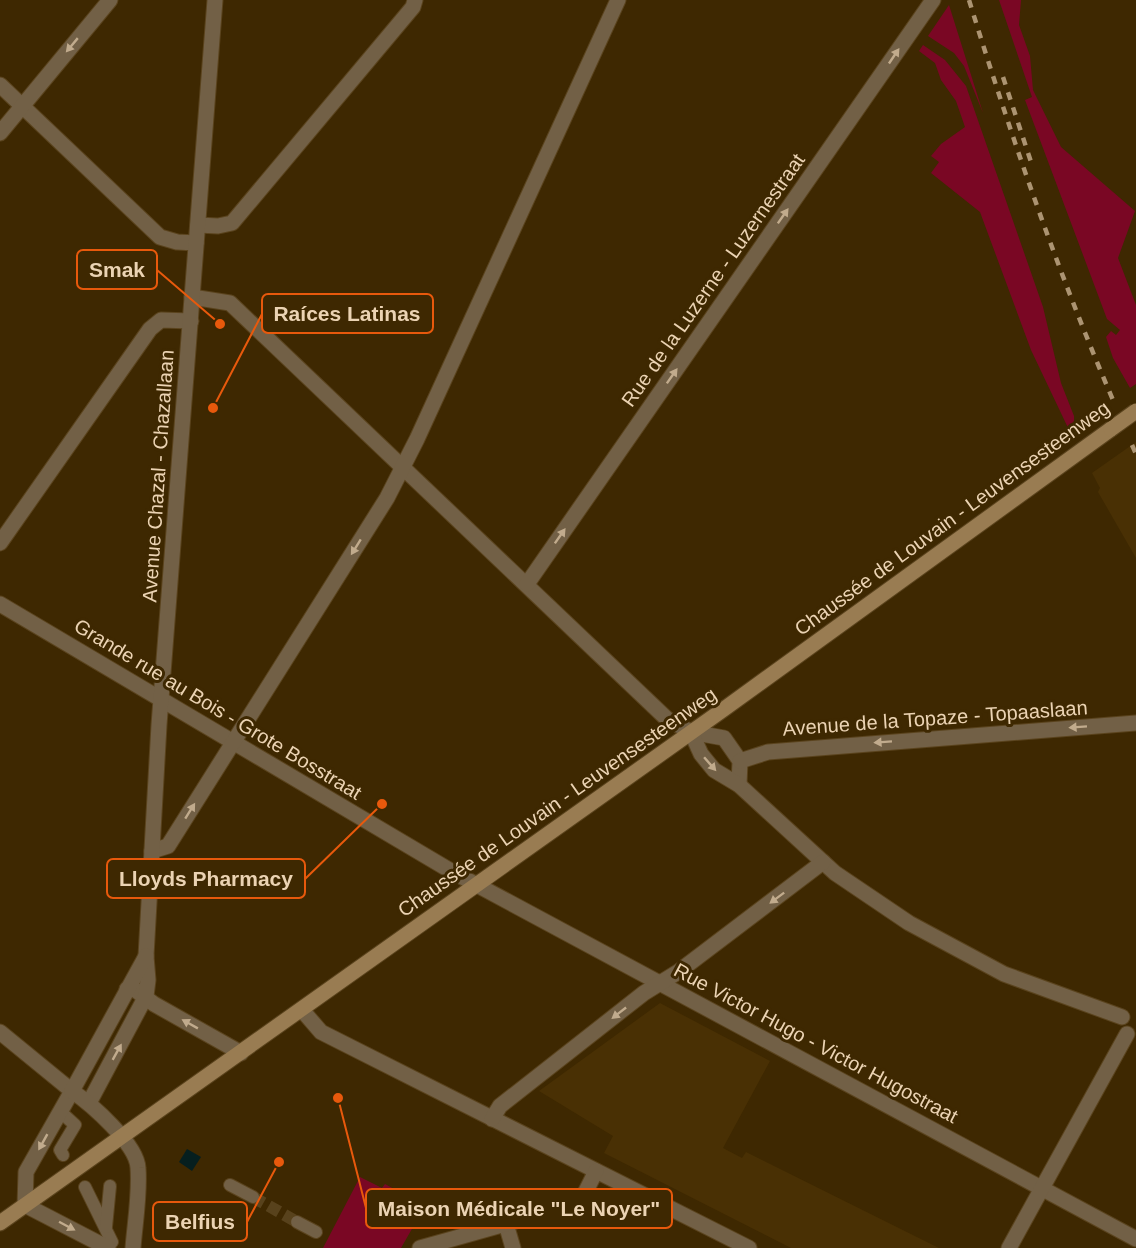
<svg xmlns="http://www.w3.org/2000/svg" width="1136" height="1248" viewBox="0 0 1136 1248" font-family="Helvetica,sans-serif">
	<rect width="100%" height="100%" fill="#3e2801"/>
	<!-- built -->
	<g fill="#493004">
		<polygon points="1136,442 1136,558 1098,492 1100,488 1092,473"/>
		<polygon points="660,1003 770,1061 723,1148 742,1158 746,1152 939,1248 791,1248 604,1153 613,1136 539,1091"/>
	</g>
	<!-- green -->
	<g fill="#7a0724">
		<polygon points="999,0 1021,0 1019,25 1030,56 1033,90 1061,147 1135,211 1118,258 1136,305 1136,384 1130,388 1113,358 1106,337 1111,331 1116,335 1120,330 1107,319 1025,100 1032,97"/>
		<polygon points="949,5 983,113 964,66 954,53 928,36"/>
		<polygon points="923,45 945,60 966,86 1043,307 1061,383 1074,416 1074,429 1070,432 1031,350 980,212 931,173 939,162 931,156 941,144 965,127 956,101 941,80 935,63 919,51"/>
		<polygon points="360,1177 382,1188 385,1184 425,1206 401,1248 323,1248"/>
	</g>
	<!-- water -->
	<polygon fill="#061f1f" points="187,1149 201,1157 192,1171 179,1162"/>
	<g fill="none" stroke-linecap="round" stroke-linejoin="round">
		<!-- pedestrian-tunnel -->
		<polyline stroke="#58421c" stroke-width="12" stroke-dasharray="12 6" stroke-linecap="butt" points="253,1197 297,1222"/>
		<defs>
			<g id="pedestrian">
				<polyline points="63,1155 60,1150 75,1125 63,1114"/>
				<polyline points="230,1185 253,1197"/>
				<polyline points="85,1187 112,1242"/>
				<polyline points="297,1222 316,1232"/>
				<polyline points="106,1227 110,1186"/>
			</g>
			<g id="minor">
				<polyline points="0,85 160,237 177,242 196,243"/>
				<polyline points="0,133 110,0"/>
				<polyline points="198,225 218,226 232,223 413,7 415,0"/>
				<polyline points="192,297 230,303 667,719 691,732 724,738 740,761 739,785"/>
				<polyline points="0,543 150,329 161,320 191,321"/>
				<polyline points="527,584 933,0"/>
				<polyline points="0,604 451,871 1136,1239"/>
				<polyline points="691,732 701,754 714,770 739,785 835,873 909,923 1004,974 1122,1017"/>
				<polyline points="740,761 768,752 1136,723"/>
				<polyline points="152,851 168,846 387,498 417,439 618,0"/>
				<polyline points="127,989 134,989 154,1004 241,1053"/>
				<polyline points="302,1010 321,1032 749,1248"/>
				<polyline points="0,1032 72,1091 26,1172 25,1205 108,1248"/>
				<polyline points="492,1119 500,1106 644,993 678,972 823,862"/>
				<polyline points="506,1224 513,1248"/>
				<polyline points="420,1248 573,1205 583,1197 596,1171"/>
				<polyline points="1009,1248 1127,1034"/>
			</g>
			<g id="tertiary">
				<polyline points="89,1103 146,996 148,980 146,956 159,725 215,0"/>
				<path d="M133,1248C135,1222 140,1194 138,1168C137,1144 91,1104 72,1091L146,956"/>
			</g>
			<polyline id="secondary" points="0,1223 724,709 1111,429"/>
		</defs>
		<!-- pedestrian casing -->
		<use href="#pedestrian" stroke="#5a431d" stroke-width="14"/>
		<!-- minor casing -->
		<use href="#minor" stroke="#5a431d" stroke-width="17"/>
		<!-- tertiary casing -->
		<use href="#tertiary" stroke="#5a431d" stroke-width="17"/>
		<!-- secondary casing -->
		<use href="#secondary" stroke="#5a431d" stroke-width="17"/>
		<!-- pedestrian -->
		<use href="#pedestrian" stroke="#726046" stroke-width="12"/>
		<!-- minor -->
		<use href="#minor" stroke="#726046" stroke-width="15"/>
		<!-- tertiary -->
		<use href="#tertiary" stroke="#726046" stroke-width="15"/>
		<!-- secondary -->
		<use href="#secondary" stroke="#997c52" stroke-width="15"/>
		<!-- rail -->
		<g stroke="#ac9472" stroke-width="4.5" stroke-dasharray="8 8" stroke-linecap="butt">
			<path d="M969,0C1011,136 1057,270 1113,400"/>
			<polyline points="1003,77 1032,165"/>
			<polyline points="1132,445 1136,454"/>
		</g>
		<defs>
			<polyline id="secondary-bridge" points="1111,429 1136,411"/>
		</defs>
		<!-- secondary-bridge casing -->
		<use href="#secondary-bridge" stroke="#5a431d" stroke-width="17" stroke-linecap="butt"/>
		<!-- secondary-bridge -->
		<use href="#secondary-bridge" stroke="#997c52" stroke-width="15"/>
	</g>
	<!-- one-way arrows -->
	<defs><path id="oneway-solid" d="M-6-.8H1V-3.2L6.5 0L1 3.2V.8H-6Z" transform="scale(1.5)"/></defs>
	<g fill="#c1ab8d">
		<use href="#oneway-solid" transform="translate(72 45) rotate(130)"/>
		<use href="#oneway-solid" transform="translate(894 56) rotate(-56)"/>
		<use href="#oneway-solid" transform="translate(783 216) rotate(-55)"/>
		<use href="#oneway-solid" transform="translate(672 376) rotate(-55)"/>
		<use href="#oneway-solid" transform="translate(560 536) rotate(-55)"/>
		<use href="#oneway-solid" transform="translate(356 547) rotate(122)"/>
		<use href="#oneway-solid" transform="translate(1078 727) rotate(176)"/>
		<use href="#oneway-solid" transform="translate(883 742) rotate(176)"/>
		<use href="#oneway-solid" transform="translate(710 764) rotate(49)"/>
		<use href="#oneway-solid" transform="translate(190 811) rotate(-58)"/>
		<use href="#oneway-solid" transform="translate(777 898) rotate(143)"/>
		<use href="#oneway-solid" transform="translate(619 1013) rotate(142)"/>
		<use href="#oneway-solid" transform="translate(190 1024) rotate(-151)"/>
		<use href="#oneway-solid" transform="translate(117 1052) rotate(-61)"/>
		<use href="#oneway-solid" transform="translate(43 1142) rotate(119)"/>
		<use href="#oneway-solid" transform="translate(67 1226) rotate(28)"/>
	</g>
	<g text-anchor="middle" stroke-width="6" stroke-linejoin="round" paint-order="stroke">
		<!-- street labels -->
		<g font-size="20" fill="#ebd3b3" stroke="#3e2801">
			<text transform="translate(713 280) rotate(-55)" y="7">Rue de la Luzerne - Luzernestraat</text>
			<text transform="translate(158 476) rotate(-86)" y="7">Avenue Chazal - Chazallaan</text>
			<text transform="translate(952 518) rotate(-36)" y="7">Chaussée de Louvain - Leuvensesteenweg</text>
			<text transform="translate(218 709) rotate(31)" y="7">Grande rue au Bois - Grote Bosstraat</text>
			<text transform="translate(935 718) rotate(-4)" y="7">Avenue de la Topaze - Topaaslaan</text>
			<text transform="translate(557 802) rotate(-35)" y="7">Chaussée de Louvain - Leuvensesteenweg</text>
			<text transform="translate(816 1043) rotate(28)" y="7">Rue Victor Hugo - Victor Hugostraat</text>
		</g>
	</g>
	<!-- callouts -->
	<path fill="none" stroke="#e8590c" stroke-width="2" d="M220 324L157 270M213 408L262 314M382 804L305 879M338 1098L366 1208M279 1162L247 1222"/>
	<g fill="#e8590c" stroke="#3e2801" stroke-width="2">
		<circle cx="220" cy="324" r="6"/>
		<circle cx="213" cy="408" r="6"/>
		<circle cx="382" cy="804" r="6"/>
		<circle cx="338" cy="1098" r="6"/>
		<circle cx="279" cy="1162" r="6"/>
	</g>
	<g fill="#3e2801" stroke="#e8590c" stroke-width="2">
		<rect x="77" y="250" width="80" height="39" rx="6"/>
		<rect x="262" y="294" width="171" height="39" rx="6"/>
		<rect x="107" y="859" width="198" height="39" rx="6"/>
		<rect x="366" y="1189" width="306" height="39" rx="6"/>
		<rect x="153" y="1202" width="94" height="39" rx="6"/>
	</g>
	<g font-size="21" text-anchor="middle" font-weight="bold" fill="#ebd3b3">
		<text x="117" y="277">Smak</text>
		<text x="347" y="321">Raíces Latinas</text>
		<text x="206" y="886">Lloyds Pharmacy</text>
		<text x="519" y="1216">Maison Médicale "Le Noyer"</text>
		<text x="200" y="1229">Belfius</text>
	</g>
</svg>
